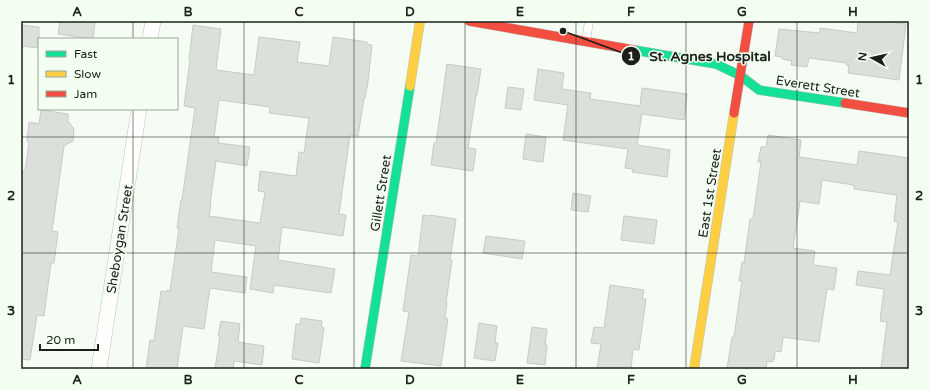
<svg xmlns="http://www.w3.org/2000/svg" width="930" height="390" viewBox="0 0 930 390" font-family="'Varela Round',sans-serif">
	<rect width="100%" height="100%" fill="#f5fcf4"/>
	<!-- building -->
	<g fill="#dbe0da" stroke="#c6ccc5" fill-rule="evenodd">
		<polygon points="60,21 95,21 93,39 58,34"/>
		<polygon points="858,21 885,21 906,24 899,80 848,73 849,66 846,65 847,63 809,58 807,67 791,65 792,61 782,59 782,57 775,56 779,29 820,33 820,28 857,33"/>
		<polygon points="21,25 39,27 39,48 21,46"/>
		<path d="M193,25L221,29L216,70L254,75L259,37L300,42L297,62L329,66L333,37L367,42V44L372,45L368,82L365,98H364L358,136L350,135L339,214L346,215L343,236L282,227L278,260L335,269L331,293L274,285L273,293L250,289L256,246L215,240L211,272L247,277L245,293L210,288L204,329L183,326L177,369H146L150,340L154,341L161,291L167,292V290L170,291L179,228H177L181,200H182L195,108L184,106L190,60L189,59ZM219,100L270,107L269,113L309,118L304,153L299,152L296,176L260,171L258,191L265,192L260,223L209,216L211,204H210L216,161L247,166L250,147L218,143L219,137H214Z"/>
		<polygon points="447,64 481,69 477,95 476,95 468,148 476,149 473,171 431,165 434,143 436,143"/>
		<polygon points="538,69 564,73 562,89 591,93 590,99 640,106 642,88 687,94 684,120 642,114 637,145 670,150 667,177 632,172 633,169 625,168 628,149 563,140 568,105 534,100"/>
		<polygon points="508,87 524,89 521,110 505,108"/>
		<polygon points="41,110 68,114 68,121 74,129 73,141 64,146 52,231 58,232 54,263 51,263 44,316 37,315 30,360 21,359 21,171 25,171 29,142 27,141 29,122 39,124"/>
		<polygon points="526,134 546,137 543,162 523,159"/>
		<polygon points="768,135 801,140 799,157 857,165 859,151 909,158 909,369 883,369 883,368 881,368 887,322 880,321 884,289 856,285 858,271 890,275 898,222 894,221 897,195 854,189 854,185 822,180 819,204 800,201 793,248 815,251 813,265 837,268 834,290 827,289 819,342 783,337 781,352 775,351 774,360 773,360 772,362 767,361 766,369 727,369 732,337 734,337 742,281 739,281 742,262 744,263 750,219 753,219 761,162 758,162 761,147 766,147"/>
		<polygon points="573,193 591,196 588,212 571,210"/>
		<polygon points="423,215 430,216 430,215 456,219 450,260 452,260 446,303 447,303 445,318 448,319 441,366 401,361 409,312 403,311 411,255 418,256"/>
		<polygon points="624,216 657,220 654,244 621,240"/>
		<polygon points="486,236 525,241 522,259 483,253"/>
		<polygon points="610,285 644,290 642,299 646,299 639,350 633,349 631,369 597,369 601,344 591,343 594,327 604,328"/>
		<polygon points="301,318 322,321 321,327 324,328 319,363 292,359 296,324 300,324"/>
		<polygon points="221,321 240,324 238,342 264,346 262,365 234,361 233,369 215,369 220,336 218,336"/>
		<polygon points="479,323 497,326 495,342 498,343 495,361 474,358"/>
		<polygon points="532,327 547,329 545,345 547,345 545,365 527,363"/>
	</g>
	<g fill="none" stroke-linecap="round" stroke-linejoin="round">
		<defs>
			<polyline id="lane" points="586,41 589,21"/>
			<g id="street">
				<polyline points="150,39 153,21"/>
				<polyline points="99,369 139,109"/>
			</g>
			<g id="fast">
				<polyline points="634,50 716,64 741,76 759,90 845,103"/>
				<polyline points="365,369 410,86"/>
			</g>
			<g id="slow">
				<polyline points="410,86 420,21"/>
				<polyline points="694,369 734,113"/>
			</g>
			<g id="jam">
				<polyline points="469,21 634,50"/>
				<polyline points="845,103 909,113"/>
				<polyline points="734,113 749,21"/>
			</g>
		</defs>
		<!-- lane casing -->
		<use href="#lane" stroke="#bbc1ba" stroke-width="9"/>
		<!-- street casing -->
		<use href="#street" stroke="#bbc1ba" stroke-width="16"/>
		<!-- fast casing -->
		<use href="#fast" stroke="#bbc1ba" stroke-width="10"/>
		<!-- slow casing -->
		<use href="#slow" stroke="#bbc1ba" stroke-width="10"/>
		<!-- jam casing -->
		<use href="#jam" stroke="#bbc1ba" stroke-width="10"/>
		<!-- lane -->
		<use href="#lane" stroke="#fefffd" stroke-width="8"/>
		<!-- street -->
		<use href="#street" stroke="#fefffd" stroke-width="15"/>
		<!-- fast -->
		<use href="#fast" stroke="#16e098" stroke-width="9"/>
		<!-- slow -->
		<use href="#slow" stroke="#ffcf43" stroke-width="9"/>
		<!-- jam -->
		<use href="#jam" stroke="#f24e42" stroke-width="9"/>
	</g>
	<!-- grid -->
	<path fill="none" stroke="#1b201a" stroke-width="1" stroke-opacity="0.55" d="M133,21V39M244,21V369M354,21V369M465,21V369M576,21V369M686,21V369M797,21V369M133,109V369M21,137H909M21,253H909"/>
	<g text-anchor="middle" stroke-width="3" stroke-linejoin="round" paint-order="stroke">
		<!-- street labels -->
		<g font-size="13" fill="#1b201a" stroke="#f3fff0">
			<text transform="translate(818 86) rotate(9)" y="5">Everett Street</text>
			<text transform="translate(380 193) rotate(-81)" y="5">Gillett Street</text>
			<text transform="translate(709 193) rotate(-81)" y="5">East 1st Street</text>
			<text transform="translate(119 239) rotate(-81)" y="5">Sheboygan Street</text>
		</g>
	</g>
	<!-- callouts -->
	<path fill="none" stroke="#1b201a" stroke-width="1.5" d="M563 31L631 56"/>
	<g fill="#1b201a" stroke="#f3fff0" stroke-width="1.5">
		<circle cx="563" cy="31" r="4"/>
		<circle cx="631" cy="56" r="10"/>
	</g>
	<g font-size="12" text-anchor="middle" font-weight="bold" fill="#fff">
		<text x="631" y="60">1</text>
	</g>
	<g font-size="14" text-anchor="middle" font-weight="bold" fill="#1b201a" stroke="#f3fff0" stroke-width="3" stroke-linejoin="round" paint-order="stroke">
		<text x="710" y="61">St. Agnes Hospital</text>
	</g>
	<!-- border -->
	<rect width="930" height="390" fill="none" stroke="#f3fff0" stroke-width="44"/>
	<!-- legend -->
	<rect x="38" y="38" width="140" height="72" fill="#f3fff0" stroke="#9da69a"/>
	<rect x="46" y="51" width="20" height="6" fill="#16e098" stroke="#9da69a"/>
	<text x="74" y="58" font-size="12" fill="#1b201a">Fast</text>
	<rect x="46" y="71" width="20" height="6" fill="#ffcf43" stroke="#9da69a"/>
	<text x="74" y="78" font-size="12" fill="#1b201a">Slow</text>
	<rect x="46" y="91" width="20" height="6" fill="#f24e42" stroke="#9da69a"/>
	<text x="74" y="98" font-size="12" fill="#1b201a">Jam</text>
	<!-- north arrow -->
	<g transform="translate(872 58) rotate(278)" stroke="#f3fff0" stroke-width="3" paint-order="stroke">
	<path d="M0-3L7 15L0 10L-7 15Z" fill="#1b201a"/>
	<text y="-6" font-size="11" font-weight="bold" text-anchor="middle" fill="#1b201a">N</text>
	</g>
	<!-- scale -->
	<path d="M40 344v6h58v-6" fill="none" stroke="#1b201a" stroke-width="2"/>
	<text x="46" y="344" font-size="12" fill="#1b201a" stroke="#f3fff0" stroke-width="3" paint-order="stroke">20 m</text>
	<rect x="22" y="22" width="886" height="346" fill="none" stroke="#1b201a" stroke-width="1.5"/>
	<g font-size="13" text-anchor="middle" font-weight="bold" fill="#1b201a">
		<text x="77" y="16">A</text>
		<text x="188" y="16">B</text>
		<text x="299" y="16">C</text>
		<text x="410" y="16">D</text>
		<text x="520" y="16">E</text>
		<text x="631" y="16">F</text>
		<text x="742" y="16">G</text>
		<text x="853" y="16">H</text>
		<text x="11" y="84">1</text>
		<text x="919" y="84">1</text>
		<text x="11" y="200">2</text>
		<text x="919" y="200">2</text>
		<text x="11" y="315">3</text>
		<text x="919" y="315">3</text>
		<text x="77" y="384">A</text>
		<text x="188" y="384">B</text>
		<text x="299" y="384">C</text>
		<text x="410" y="384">D</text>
		<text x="520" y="384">E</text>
		<text x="631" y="384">F</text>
		<text x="742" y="384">G</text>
		<text x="853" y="384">H</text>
	</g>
</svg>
